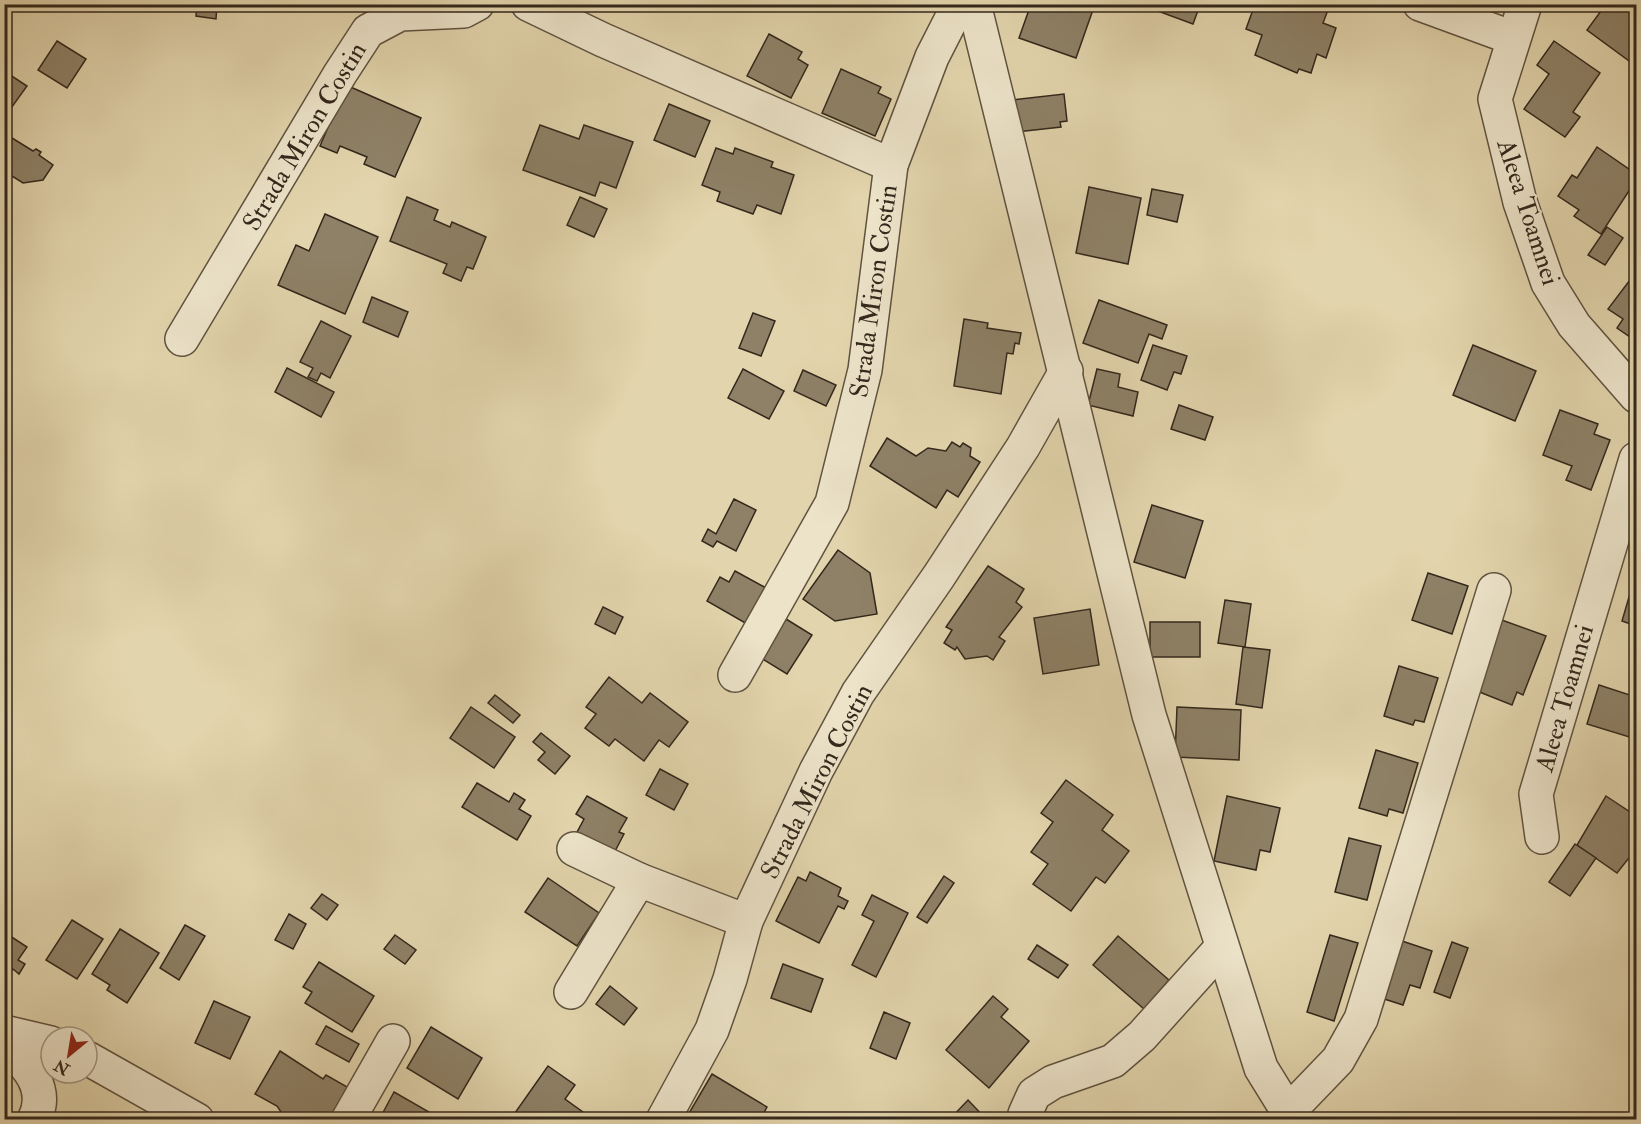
<svg xmlns="http://www.w3.org/2000/svg" width="1641" height="1124" viewBox="0 0 1641 1124" font-family="'IM FELL Double Pica',serif">
	<rect width="100%" height="100%" fill="#e2d4ac"/>
	<filter id="stains"><feTurbulence type="fractalNoise" baseFrequency=".00333" numOctaves="4"/><feColorMatrix values="0 0 0 0 .2 0 0 0 0 .09 0 0 0 0 .02 0 0 0 .5 -.17"/></filter>
	<radialGradient id="worn" r=".72"><stop offset=".6" stop-color="#630" stop-opacity="0"/><stop offset="1" stop-color="#630" stop-opacity=".3"/></radialGradient>
	<!-- building -->
	<g fill="#8e8167" stroke="#33281c" stroke-width="1.5">
		<polygon points="197,4 217,4 216,19 196,16"/>
		<polygon points="1031,4 1095,4 1076,58 1019,38"/>
		<polygon points="1148,4 1206,4 1205,8 1200,5 1193,24 1147,7"/>
		<polygon points="1255,4 1278,11 1280,4 1314,4 1328,10 1323,23 1336,28 1326,58 1317,54 1311,73 1299,69 1297,73 1255,55 1262,35 1246,29"/>
		<polygon points="1601,4 1636,4 1636,66 1587,30 1601,11 1598,9"/>
		<polygon points="769,34 802,52 798,59 808,65 791,98 747,76"/>
		<polygon points="57,41 86,59 67,88 38,70"/>
		<polygon points="1554,41 1600,73 1573,112 1580,117 1565,137 1524,109 1549,74 1537,65"/>
		<polygon points="841,69 881,87 878,93 891,99 875,136 822,113"/>
		<polygon points="4,71 27,86 4,118"/>
		<polygon points="346,85 421,118 395,177 364,164 367,157 340,146 337,153 320,146"/>
		<polygon points="1064,94 1067,121 1060,122 1061,127 1015,132 1012,100"/>
		<polygon points="669,104 710,121 695,157 654,140"/>
		<polygon points="540,125 579,139 584,125 633,142 616,188 600,182 595,196 523,170"/>
		<polygon points="4,133 33,151 36,149 41,152 39,155 53,165 43,180 23,183 4,171"/>
		<polygon points="1597,147 1636,174 1636,180 1601,234 1574,216 1579,210 1558,196 1572,175 1577,178"/>
		<polygon points="716,148 733,154 735,148 773,162 771,167 794,175 781,214 757,205 753,214 717,201 720,192 702,185"/>
		<polygon points="1089,187 1141,198 1128,264 1076,253"/>
		<polygon points="1152,189 1183,195 1177,222 1147,215"/>
		<polygon points="407,197 438,210 434,220 450,227 452,222 486,237 473,269 467,267 461,281 443,273 447,264 390,241"/>
		<polygon points="580,197 607,209 594,237 567,225"/>
		<polygon points="325,214 378,237 345,314 278,285 296,245 309,251"/>
		<polygon points="1607,227 1623,238 1605,265 1588,255"/>
		<polygon points="1636,272 1636,341 1617,328 1623,319 1608,309"/>
		<polygon points="372,297 408,312 398,337 363,322"/>
		<polygon points="1099,300 1167,325 1162,339 1149,334 1138,363 1083,343"/>
		<polygon points="753,313 775,321 761,356 739,348"/>
		<polygon points="964,319 988,323 987,328 1021,333 1019,344 1015,343 1013,354 1007,353 1001,394 954,386"/>
		<polygon points="321,321 351,336 330,378 321,373 317,381 308,377 313,368 300,362"/>
		<polygon points="1153,345 1187,356 1181,374 1174,372 1167,390 1141,380"/>
		<polygon points="1473,345 1536,371 1515,421 1453,395"/>
		<polygon points="287,368 334,392 321,417 275,392"/>
		<polygon points="743,369 784,391 769,419 728,398"/>
		<polygon points="1097,369 1120,374 1118,387 1138,392 1133,416 1088,405"/>
		<polygon points="803,370 836,385 826,406 794,391"/>
		<polygon points="1179,405 1213,417 1205,440 1171,429"/>
		<polygon points="1560,410 1598,424 1594,434 1610,440 1591,490 1566,480 1572,466 1543,455"/>
		<polygon points="887,438 916,456 928,448 946,451 952,442 960,447 963,443 971,448 970,456 980,462 958,497 947,490 936,508 870,466"/>
		<polygon points="734,499 756,510 736,551 717,541 713,547 702,541 708,529 716,534"/>
		<polygon points="1152,505 1203,521 1185,578 1134,562"/>
		<polygon points="838,550 870,573 877,614 835,621 803,599"/>
		<polygon points="988,566 1024,589 1016,602 1022,607 999,637 1005,641 993,660 987,656 965,659 957,647 955,650 944,643 952,630 946,627"/>
		<polygon points="735,571 768,589 747,624 707,601 720,577 729,582"/>
		<polygon points="1428,573 1468,586 1452,634 1412,620"/>
		<polygon points="1636,573 1636,626 1622,621"/>
		<polygon points="1225,600 1251,604 1245,647 1218,643"/>
		<polygon points="603,607 623,617 615,634 595,624"/>
		<polygon points="1090,609 1099,665 1043,674 1034,618"/>
		<polygon points="786,619 812,635 787,674 761,658"/>
		<polygon points="1499,619 1546,636 1523,695 1517,692 1512,705 1472,689"/>
		<rect x="1150" y="622" width="50" height="35"/>
		<polygon points="1243,647 1270,650 1262,708 1236,704"/>
		<polygon points="1399,666 1438,678 1424,722 1415,720 1413,725 1384,716"/>
		<polygon points="609,677 642,703 650,693 688,722 669,747 659,740 644,761 615,739 609,746 585,728 596,714 586,707"/>
		<polygon points="1599,685 1636,697 1636,739 1587,724"/>
		<polygon points="495,695 520,715 513,723 488,703"/>
		<polygon points="471,707 515,737 494,768 450,738"/>
		<polygon points="1177,707 1241,710 1239,760 1175,757"/>
		<polygon points="541,733 570,756 555,774 538,760 545,752 533,742"/>
		<polygon points="1376,750 1418,763 1403,813 1389,809 1387,816 1359,808"/>
		<polygon points="660,769 688,784 674,810 646,795"/>
		<polygon points="1066,780 1113,815 1102,830 1129,851 1105,883 1096,877 1071,911 1033,884 1048,864 1031,852 1053,822 1041,813"/>
		<polygon points="477,783 509,802 514,793 525,800 519,809 531,816 517,840 462,807"/>
		<polygon points="587,796 627,818 619,832 624,834 613,855 576,834 584,819 576,814"/>
		<polygon points="1227,796 1280,808 1270,852 1260,850 1256,870 1214,861"/>
		<polygon points="1606,796 1636,816 1636,849 1617,873 1577,845"/>
		<polygon points="1349,838 1381,846 1367,900 1335,892"/>
		<polygon points="1575,844 1596,858 1570,896 1549,882"/>
		<polygon points="810,872 841,888 838,896 848,901 844,909 838,906 819,943 776,921 798,877 806,881"/>
		<polygon points="944,876 954,883 927,923 917,917"/>
		<polygon points="548,878 599,913 577,946 525,912"/>
		<polygon points="322,894 338,905 327,920 311,908"/>
		<polygon points="872,895 908,913 876,977 852,965 874,921 862,915"/>
		<polygon points="289,914 306,924 293,949 275,940"/>
		<polygon points="72,920 103,939 77,979 46,960"/>
		<polygon points="185,925 205,936 179,980 160,968"/>
		<polygon points="120,929 159,953 127,1003 107,990 110,985 92,974"/>
		<polygon points="4,932 27,947 18,960 25,964 19,974 13,969 4,982"/>
		<polygon points="395,935 416,950 405,964 384,949"/>
		<polygon points="1330,935 1358,943 1334,1021 1307,1012"/>
		<polygon points="1118,936 1169,980 1144,1009 1093,965"/>
		<polygon points="1393,938 1432,951 1420,988 1410,985 1403,1005 1375,996"/>
		<polygon points="1452,942 1468,948 1450,998 1434,992"/>
		<polygon points="1037,945 1068,965 1058,978 1028,959"/>
		<polygon points="319,962 374,996 352,1032 305,1003 312,992 303,987"/>
		<polygon points="783,964 823,979 811,1012 771,998"/>
		<polygon points="610,986 637,1008 624,1025 596,1004"/>
		<polygon points="993,996 1008,1009 1001,1017 1029,1041 989,1088 946,1050"/>
		<polygon points="214,1001 250,1017 230,1059 195,1043"/>
		<polygon points="884,1012 910,1023 896,1059 870,1048"/>
		<polygon points="326,1026 359,1044 349,1062 316,1044"/>
		<polygon points="431,1027 482,1058 458,1099 407,1068"/>
		<polygon points="280,1051 323,1079 326,1075 349,1088 331,1120 286,1119 277,1106 255,1094"/>
		<polygon points="548,1066 575,1085 565,1099 594,1120 510,1120"/>
		<polygon points="712,1074 767,1107 760,1120 685,1120"/>
		<polygon points="394,1092 429,1112 425,1120 379,1120"/>
		<polygon points="968,1100 987,1120 949,1120"/>
	</g>
	<g fill="none" stroke-linecap="round" stroke-linejoin="round">
		<defs>
			<g id="minor">
				<polyline points="528,4 603,40 891,165"/>
				<polyline points="974,4 1149,715 1261,1068 1293,1120"/>
				<polyline points="1420,4 1513,38"/>
				<polyline points="1525,4 1495,99 1520,202 1548,283 1574,325 1636,396"/>
				<polyline points="182,339 340,74 368,31 400,14 464,11 477,4"/>
				<polyline points="735,675 832,503 865,370 891,165 932,57 959,4"/>
				<polyline points="1542,837 1536,794 1636,459"/>
				<polyline points="574,849 639,880"/>
				<polyline points="571,992 639,880 746,921"/>
				<polyline points="4,1032 51,1043"/>
				<path d="M4,1042C25,1063 51,1088 34,1120"/>
				<polyline points="87,1058 197,1120"/>
				<polyline points="1288,1112 1338,1060 1361,1019 1494,590"/>
				<polyline points="348,1120 393,1041"/>
				<polyline points="663,1120 712,1030 730,979 746,921 816,771 858,693 939,576 1023,447 1066,371"/>
				<polyline points="1029,1120 1025,1114 1034,1094 1053,1082 1113,1061 1142,1036 1222,947"/>
			</g>
		</defs>
		<!-- minor casing -->
		<use href="#minor" stroke="#5f5340" stroke-width="36"/>
		<!-- minor -->
		<use href="#minor" stroke="#ece3c9" stroke-width="33"/>
	</g>
	<g text-anchor="middle" stroke-width="4.5" stroke-linejoin="round" paint-order="stroke">
		<!-- street labels -->
		<g font-size="26" fill="#33281c" stroke="#ece3c9">
			<text transform="translate(304 136) rotate(-59)" y="9">Strada Miron Costin</text>
			<text transform="translate(1529 212) rotate(72)" y="9">Aleea Toamnei</text>
			<text transform="translate(873 291) rotate(-82)" y="9">Strada Miron Costin</text>
			<text transform="translate(1564 698) rotate(-74)" y="9">Aleea Toamnei</text>
			<text transform="translate(816 781) rotate(-63)" y="9">Strada Miron Costin</text>
		</g>
	</g>
	<!-- margin -->
	<rect width="1641" height="1124" fill="none" stroke="#e2d4ac" stroke-width="24"/>
	<rect x="6" y="6" width="1629" height="1112" fill="none" stroke="#33281c" stroke-width="3"/>
	<rect x="12" y="12" width="1617" height="1100" fill="none" stroke="#33281c" stroke-width="1.5"/>
	<!-- north arrow -->
	<g transform="translate(69 1055) rotate(210)"><circle r="28" fill="#ece3c9" stroke="#a29884" stroke-width="1.5"/>
	<path d="M0-4.5L10 22L0 15L-10 22Z" fill="#8f2418"/>
	<text y="-9" font-size="16" font-weight="bold" text-anchor="middle" fill="#33281c">N</text>
	</g>
	<rect width="100%" height="100%" filter="url(#stains)"/>
	<rect width="100%" height="100%" fill="url(#worn)"/>
</svg>
